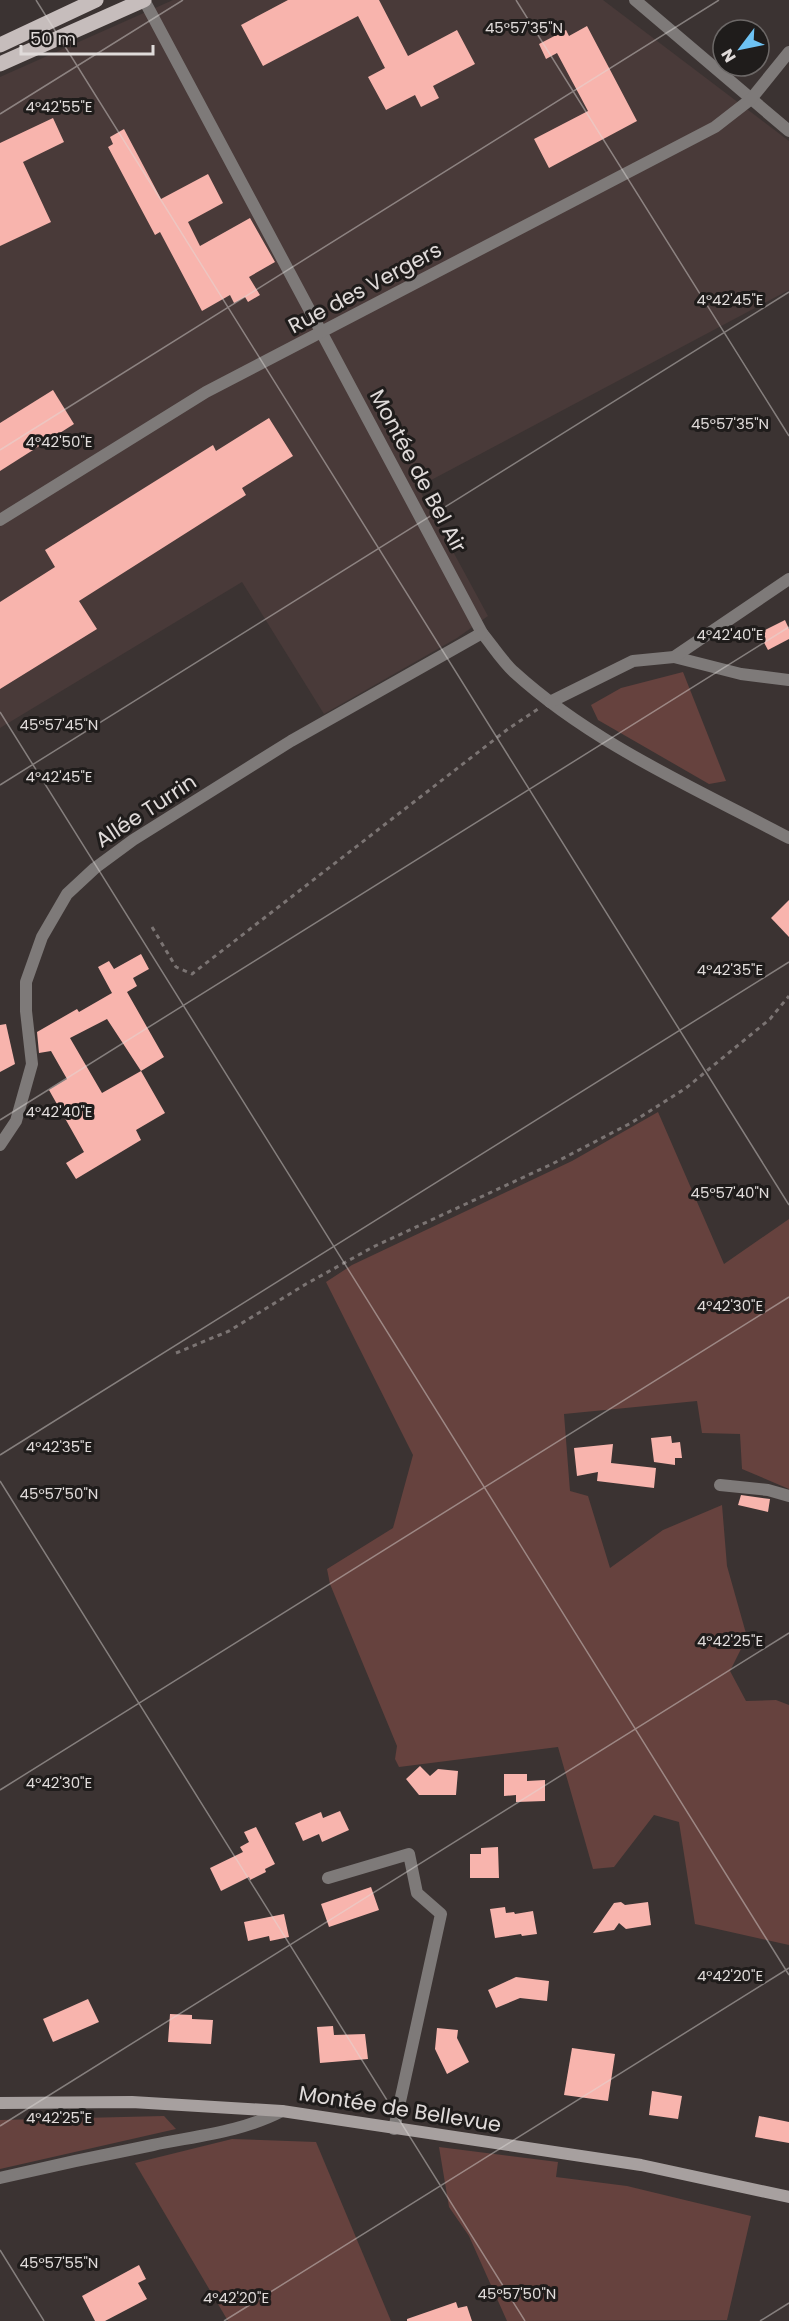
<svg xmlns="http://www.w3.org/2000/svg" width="789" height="2321" viewBox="0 0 789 2321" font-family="Poppins,sans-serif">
	<rect width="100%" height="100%" fill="#3b3332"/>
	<!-- built -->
	<polygon fill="#493a39" points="173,0 603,0 789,141 789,290 418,487 488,616 457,638 324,714 242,582 0,728 0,77"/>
	<!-- green -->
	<g fill="#66423e">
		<polygon points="683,672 726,781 709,784 598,720 591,705 621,688"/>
		<polygon points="658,1112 724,1264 789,1219 789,1489 742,1469 740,1434 702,1433 697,1401 564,1414 570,1491 588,1496 610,1568 663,1530 722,1505 727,1566 747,1637 730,1671 746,1701 776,1700 789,1705 789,1945 695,1924 679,1822 654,1815 614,1867 593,1869 558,1747 399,1767 395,1759 397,1746 330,1584 327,1569 393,1528 413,1455 326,1282 352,1265 572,1161"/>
		<polygon points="164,2116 176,2129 0,2169 0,2120"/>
		<polygon points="232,2139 316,2142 391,2321 228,2321 135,2163"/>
		<polygon points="439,2147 558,2162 556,2177 627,2186 751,2216 727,2320 507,2321 469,2236 449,2207"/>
	</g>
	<!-- building -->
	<g fill="#f8b4ad" fill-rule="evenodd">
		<polygon points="288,0 379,0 408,56 457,30 475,64 433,86 439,98 421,107 415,95 386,110 368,77 385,68 358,16 263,66 241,25"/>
		<polygon points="587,26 637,121 549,168 534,139 588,111 557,53 546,59 539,44 566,30 569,36"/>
		<polygon points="53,118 64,142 23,162 51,222 0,246 0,143"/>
		<polygon points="124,129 161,199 208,174 223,203 188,222 200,246 250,218 275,262 249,277 260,295 248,302 245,297 234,303 230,295 202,311 160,232 155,235 108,147 113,144 110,137"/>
		<polygon points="53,390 74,424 0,471 0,423"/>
		<polygon points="269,418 293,456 242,488 246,495 79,601 97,629 0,689 0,602 55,567 45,550 213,445 216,451"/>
		<polygon points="785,620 789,629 789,639 768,650 759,633"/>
		<polygon points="789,900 789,937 771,918"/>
		<path d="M141,954L149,969L133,978L137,986L127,992L164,1057L141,1071L165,1113L136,1130L141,1140L76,1179L66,1163L84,1152L49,1090L67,1079L51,1051L39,1053L37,1032L77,1009L79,1012L112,993L98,967L109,961L114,969ZM107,1019L141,1071L102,1093L70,1038Z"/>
		<polygon points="6,1024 15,1064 0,1072 0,1025"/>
		<polygon points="671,1436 672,1443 680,1442 682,1458 675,1458 675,1465 654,1462 651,1438"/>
		<polygon points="613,1444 611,1463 656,1468 654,1488 597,1481 598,1472 577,1476 574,1448"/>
		<polygon points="741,1495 770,1499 768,1512 738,1505"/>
		<polygon points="420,1766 430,1776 438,1769 458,1771 456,1795 419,1795 406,1779"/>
		<polygon points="504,1774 527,1774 527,1781 545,1780 545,1801 516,1802 516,1795 504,1796"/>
		<polygon points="340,1811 349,1830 322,1842 319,1834 303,1841 295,1823 321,1812 323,1818"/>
		<polygon points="256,1827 275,1864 265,1869 266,1872 250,1880 249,1877 221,1891 210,1868 243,1852 240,1847 249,1842 244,1832"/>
		<polygon points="498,1847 499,1878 470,1878 470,1854 481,1854 481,1848"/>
		<polygon points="371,1887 379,1910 329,1927 321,1904"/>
		<polygon points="621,1902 625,1905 648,1902 651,1925 626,1929 619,1923 614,1930 593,1933 614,1903"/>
		<polygon points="505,1907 506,1913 514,1912 515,1914 533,1911 537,1934 522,1936 521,1934 495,1938 490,1909"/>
		<polygon points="284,1914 289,1937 270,1941 269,1936 248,1941 244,1922"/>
		<polygon points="516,1977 549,1981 547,2001 520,1998 496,2008 488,1990"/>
		<polygon points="88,1999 99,2022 53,2042 43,2019"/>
		<polygon points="170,2014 192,2015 192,2019 213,2020 211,2044 168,2042"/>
		<polygon points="333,2026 334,2035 365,2034 368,2059 320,2063 317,2027"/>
		<polygon points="437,2028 458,2030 457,2038 469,2062 447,2074 435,2049"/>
		<polygon points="572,2048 615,2054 608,2101 564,2095"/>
		<polygon points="652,2091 682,2096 678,2119 649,2115"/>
		<polygon points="759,2116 789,2122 789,2143 755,2137"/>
		<polygon points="139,2265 146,2279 138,2283 147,2299 105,2321 95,2321 82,2296"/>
		<polygon points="456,2302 458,2308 467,2306 472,2321 407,2321 407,2319"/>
	</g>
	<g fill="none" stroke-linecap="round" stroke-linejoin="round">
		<!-- path -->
		<g stroke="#7b7473" stroke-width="3" stroke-dasharray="4.5 4.5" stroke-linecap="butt">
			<polyline points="152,927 176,967 192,974 508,729 538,709"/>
			<polyline points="176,1353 229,1331 306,1284 373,1247 552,1164 631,1123 686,1088 770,1019 789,996"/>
		</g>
		<!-- street -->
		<g stroke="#7e7a79" stroke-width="12">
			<path d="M144,0L482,633C492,645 502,661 514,672C593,744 695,788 789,838"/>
			<polyline points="635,0 789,131"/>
			<polyline points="0,520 206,392 715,127 751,99 789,52"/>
			<polyline points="674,657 741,674 789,680"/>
			<polyline points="550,702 633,661 674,657 789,579"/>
			<polyline points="0,1145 16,1121 32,1064 26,1011 26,982 42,937 67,894 95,868 133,840 291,741 482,633"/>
			<polyline points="720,1485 768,1490 789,1496"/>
			<polyline points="328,1878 409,1854 417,1893 441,1914 394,2129"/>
			<path d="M0,2178C51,2166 102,2155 153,2145C196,2136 242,2132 282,2111"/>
		</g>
		<!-- secondary -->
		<polyline stroke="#a7a09f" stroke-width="12" points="0,2103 132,2102 282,2111 641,2165 789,2197"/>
		<!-- primary -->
		<g stroke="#c6bdbc" stroke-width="15">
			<polyline points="0,45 96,0"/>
			<polyline points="0,64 144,0"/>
		</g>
	</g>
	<!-- ticks -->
	<path fill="none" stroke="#e0dbda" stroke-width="1.5" stroke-opacity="0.45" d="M36,0L789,1205M516,0L789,436M0,114L183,0M0,450L719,0M0,712L789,1975M0,785L789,292M0,1120L789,627M0,1455L789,962M0,1481L525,2321M0,1790L789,1297M0,2126L789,1633M0,2250L44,2321M224,2321L789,1968M760,2321L789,2303"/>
	<g text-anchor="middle" stroke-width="6" stroke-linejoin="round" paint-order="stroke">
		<!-- street labels -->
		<g font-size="21" fill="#e0dbda" stroke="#1f1c1b">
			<text transform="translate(365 288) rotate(-28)" y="7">Rue des Vergers</text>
			<text transform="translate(418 471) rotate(62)" y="7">Montée de Bel Air</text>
			<text transform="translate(146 811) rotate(-33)" y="7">Allée Turrin</text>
			<text transform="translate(400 2109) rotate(9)" y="7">Montée de Bellevue</text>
		</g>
	</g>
	<g font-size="15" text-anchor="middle" fill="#e0dbda" stroke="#1f1c1b" stroke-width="6" stroke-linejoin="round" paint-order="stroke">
		<text x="524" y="33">45°57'35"N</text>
		<text x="59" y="112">4°42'55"E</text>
		<text x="730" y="305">4°42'45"E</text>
		<text x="730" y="429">45°57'35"N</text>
		<text x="59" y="447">4°42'50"E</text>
		<text x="730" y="640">4°42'40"E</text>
		<text x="59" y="730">45°57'45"N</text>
		<text x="59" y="782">4°42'45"E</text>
		<text x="730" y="975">4°42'35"E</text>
		<text x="59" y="1117">4°42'40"E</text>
		<text x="730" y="1198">45°57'40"N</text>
		<text x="730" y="1311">4°42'30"E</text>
		<text x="59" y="1452">4°42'35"E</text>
		<text x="59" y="1499">45°57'50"N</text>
		<text x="730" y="1646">4°42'25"E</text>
		<text x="59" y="1788">4°42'30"E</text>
		<text x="730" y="1981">4°42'20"E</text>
		<text x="59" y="2123">4°42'25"E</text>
		<text x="59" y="2268">45°57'55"N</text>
		<text x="517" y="2299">45°57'50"N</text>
		<text x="236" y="2303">4°42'20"E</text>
	</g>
	<!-- north arrow -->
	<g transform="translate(741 48) rotate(238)"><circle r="28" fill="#1f1c1b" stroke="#6c6867" stroke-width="1.5"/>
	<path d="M0-4.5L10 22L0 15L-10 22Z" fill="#6dc2f3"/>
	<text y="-9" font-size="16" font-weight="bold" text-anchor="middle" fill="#e0dbda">N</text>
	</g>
	<!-- scale -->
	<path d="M21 45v9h132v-9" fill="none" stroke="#e0dbda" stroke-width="3"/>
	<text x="30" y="45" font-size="18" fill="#e0dbda" stroke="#1f1c1b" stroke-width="4.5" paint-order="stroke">50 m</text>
</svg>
